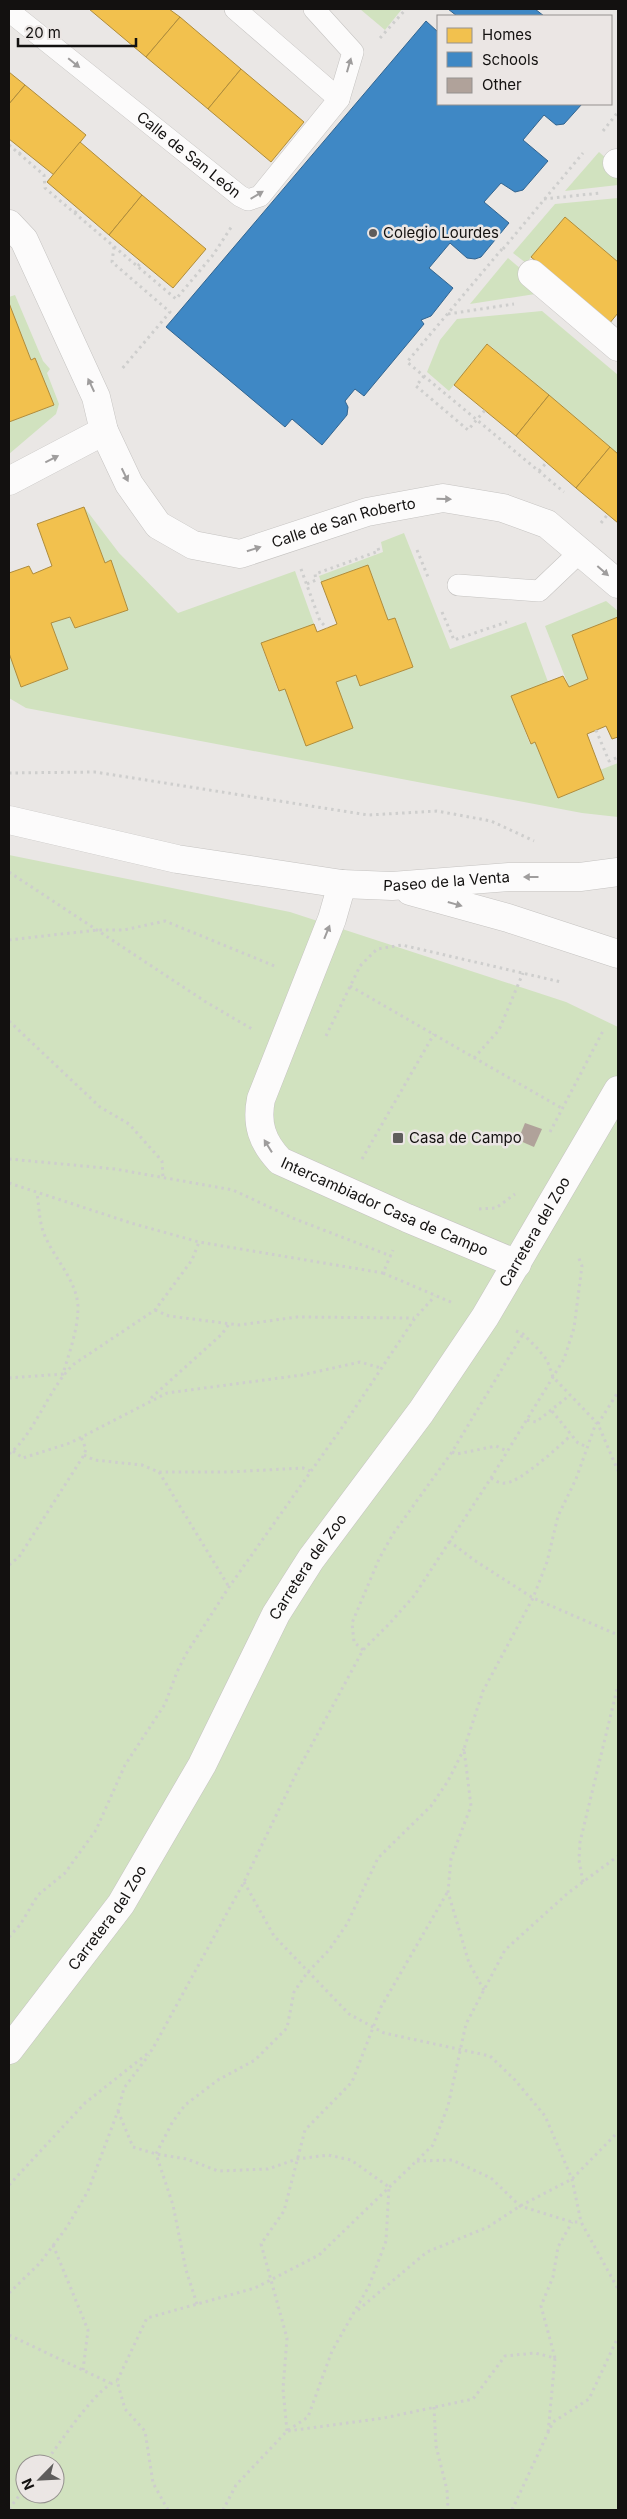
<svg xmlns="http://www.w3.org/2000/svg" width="627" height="2519" viewBox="0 0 627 2519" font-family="Inter,sans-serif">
	<rect width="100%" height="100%" fill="#eae7e5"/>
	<!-- green -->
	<g fill="#d1e2bf" fill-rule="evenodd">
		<polygon points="360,9 402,9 385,30"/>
		<polygon points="599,152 618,169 618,185 565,191"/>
		<polygon points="618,198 618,262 565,218 526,263 513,253 555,204"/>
		<polygon points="508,258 548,292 470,304"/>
		<polygon points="15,295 43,361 50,369 47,373 59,404 56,414 9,454 9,422 54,405 35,358 31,360 9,303 9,297"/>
		<polygon points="542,311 618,375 618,454 488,344 449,391 427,372 440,340 457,319"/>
		<polygon points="84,507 119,553 178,613 295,571 314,624 261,644 278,691 285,689 306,746 336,682 356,675 360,686 413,667 395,618 388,620 368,565 321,582 319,576 383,552 381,542 404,533 450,649 526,622 548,682 511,696 530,744 535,742 558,798 604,779 600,770 618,763 618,817 582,813 26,708 9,698 9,653 22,687 67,669 51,623 70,617 75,628 128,610 111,560 105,563"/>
		<polygon points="606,601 618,611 618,617 572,635 588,679 569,687 545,626"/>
		<path d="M9,855L290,912L566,1002L618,1027V2510H9ZM25,2464H55V2494H25Z"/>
	</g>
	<!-- homes -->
	<g fill="#f2c14e" stroke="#af8c3b">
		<polygon points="89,9 169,9 180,17 146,57"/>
		<polygon points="180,17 241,69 208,109 146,57"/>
		<polygon points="241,69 304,122 271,162 208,109"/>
		<polygon points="9,72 25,85 9,104"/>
		<polygon points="25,85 86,135 54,175 9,139 9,104"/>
		<polygon points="80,142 142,195 109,235 47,182"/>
		<polygon points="142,195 206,249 173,288 109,235"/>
		<polygon points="565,217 618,262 618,313 609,324 531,257"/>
		<polygon points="9,303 31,360 35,358 54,405 9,422"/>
		<polygon points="487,344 549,395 516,436 454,385"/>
		<polygon points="549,395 610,447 576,488 516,436"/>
		<polygon points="610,447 618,454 618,523 576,488"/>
		<polygon points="84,507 105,563 111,560 128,610 75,628 70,617 51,623 68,669 21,687 9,653 9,573 29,566 33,574 52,566 37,524"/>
		<polygon points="368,565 388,620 395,618 413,667 360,686 356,675 336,682 353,728 306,746 285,689 279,691 261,643 314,624 317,632 337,624 321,582"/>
		<polygon points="618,617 618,737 612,739 606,726 587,734 604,779 558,798 535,742 531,744 511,696 563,676 569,687 588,679 572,635"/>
	</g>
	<!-- schools -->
	<g fill="#3f88c5" stroke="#32648f">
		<polygon points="448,9 535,9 544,16 457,16"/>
		<polygon points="426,21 438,32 438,104 582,104 564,124 556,125 544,115 523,140 548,161 523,190 515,192 501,183 484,202 509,223 481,257 475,259 467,258 450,243 429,268 453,288 431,316 421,320 424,324 364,396 355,389 345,401 348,407 347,415 322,445 292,419 285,427 166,327"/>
	</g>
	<!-- building -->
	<polygon fill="#b0a29a" points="525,1123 542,1129 534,1147 518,1140"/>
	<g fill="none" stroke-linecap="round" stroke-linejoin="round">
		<defs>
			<g id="service">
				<polyline points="235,9 339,99"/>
				<path id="s1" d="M9,11L240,196L248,200L260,196L339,99L353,52L314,9"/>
				<polyline points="458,585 539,591 581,551"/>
			</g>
			<g id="pedestrian">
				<polyline points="617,163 618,164"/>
				<polyline points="532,274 618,347"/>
			</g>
			<g id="minor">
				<path id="s2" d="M9,224L24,240L96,397L104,431L129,484L158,525L193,545L240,554L367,512L443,498L503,508L547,524L618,584"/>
				<polyline points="9,481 104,431"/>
				<path id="s3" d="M9,820L177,859L342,884L392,886L509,877H580L618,872"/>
				<path id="s4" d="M342,884L332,919L261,1099C256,1124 262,1142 280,1161L407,1218L517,1264"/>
				<polyline points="410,891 508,918 618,954"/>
				<path id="s5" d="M9,2050L121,1904L202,1765L276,1614L311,1559L421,1412L485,1317L618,1090"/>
			</g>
		</defs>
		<!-- service casing -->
		<use href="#service" stroke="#c5c3c1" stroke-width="22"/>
		<!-- pedestrian casing -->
		<use href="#pedestrian" stroke="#c5c3c1" stroke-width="29"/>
		<!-- minor casing -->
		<use href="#minor" stroke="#c5c3c1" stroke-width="29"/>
		<!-- path -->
		<g stroke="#cececd" stroke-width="3" stroke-dasharray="2.5 4" stroke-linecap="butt">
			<polyline points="380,38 406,9"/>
			<polyline points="603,131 618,112"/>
			<polyline points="9,145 44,175 45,188 176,299 213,255 232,226"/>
			<polyline points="19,154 23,150"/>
			<polyline points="544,199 600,193"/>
			<polyline points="75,213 78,208"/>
			<polyline points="114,247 112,262 170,312 121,370"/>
			<polyline points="502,249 407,362 564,492"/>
			<polyline points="503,249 583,153"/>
			<polyline points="138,266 141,262"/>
			<polyline points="448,314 514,304"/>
			<polyline points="424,376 416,386 468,430 485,410"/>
			<polyline points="539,471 547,462"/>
			<polyline points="601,523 608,514"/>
			<polyline points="417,550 428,577"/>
			<polyline points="301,569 320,621 327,628"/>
			<polyline points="307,584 316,580 315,574 379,551 377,545"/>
			<polyline points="442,612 454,640 507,622"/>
			<polyline points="596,730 609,761 618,757"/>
			<polyline points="9,773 95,772 368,815 437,811 491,821 534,841"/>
			<polyline points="9,872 206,1002 252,1029"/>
			<polyline points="9,940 97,930 124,930 165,921 277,967"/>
			<polyline points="350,986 563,1109"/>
			<polyline points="9,1021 100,1107 129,1124 162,1161 163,1178"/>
			<polyline points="326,1036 360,966 377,949 402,945 561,982"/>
			<polyline points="474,1058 499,1030 523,973"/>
			<polyline points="550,1132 603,1031"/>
			<polyline points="9,1159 115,1169 233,1190 295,1219 391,1256"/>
			<polyline points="362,1159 434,1034"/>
			<polyline points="9,1183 131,1223 199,1242 383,1273 393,1250"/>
			<polyline points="479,1209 496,1208 515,1194"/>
			<polyline points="383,1273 453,1303"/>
			<polyline points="155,1310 169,1316 239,1325 297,1317 414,1318"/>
			<polyline points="516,1331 523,1334 537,1348 547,1360 553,1377 598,1424 618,1471"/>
			<path d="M9,1378L63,1374C69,1353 78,1330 78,1307C77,1279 52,1257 43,1231C39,1219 39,1206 37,1193"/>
			<polyline points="151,1398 222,1334 229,1324"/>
			<polyline points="552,1411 578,1443 587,1447"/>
			<polyline points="527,1420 536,1422 570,1395"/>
			<polyline points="598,1424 618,1392"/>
			<polyline points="13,1451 23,1458 70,1443 167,1393 302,1375 360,1362 381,1368"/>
			<polyline points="452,1452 457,1454 496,1446 507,1451"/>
			<path d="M9,1454C35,1434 49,1387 74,1364L155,1310L192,1260L199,1242"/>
			<polyline points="84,1455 94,1460 142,1465 159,1472 229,1472 303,1468 310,1471"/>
			<polyline points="159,1472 229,1587"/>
			<path d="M491,1478C496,1481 500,1484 506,1483C520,1482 560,1446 571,1435"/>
			<polyline points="449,1541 474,1560 533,1598 618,1635"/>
			<polyline points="9,1565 19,1557 84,1455 86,1449 81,1437"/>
			<polyline points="363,1650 354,1642 352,1623 379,1559 393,1534 452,1452 523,1334"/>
			<polyline points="244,1882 274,1936 349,2014 384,2033 490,2056 515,2080 545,2116 572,2179 581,2222 618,2289"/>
			<polyline points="583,1882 579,1860 580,1842 618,1685"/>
			<polyline points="9,1937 20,1925 38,1895 65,1873 96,1830 125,1765 165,1704 177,1672 186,1654 229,1587 343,1426 415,1318 435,1296"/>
			<polyline points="484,1990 469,1963 448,1892 451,1859 471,1806 464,1749 483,1691 533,1598 547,1562 558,1516 576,1479 596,1423"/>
			<polyline points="118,2111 133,2147 156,2154 187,2159 218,2171 268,2169 297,2159 328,2155 351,2160 389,2187 386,2241 369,2286 332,2351 308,2417 287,2431 236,2485 223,2510"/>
			<polyline points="417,2161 452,2160 491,2178 520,2206 572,2222 581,2222"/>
			<polyline points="9,2185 85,2103 152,2050 244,1882 297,1772 363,1650 389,1624 414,1596 491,1478 564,1359 574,1328 582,1266 578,1256"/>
			<polyline points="53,2245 88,2330 83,2370"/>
			<polyline points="9,2293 40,2263 67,2227 88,2191 118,2111 124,2088 149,2055"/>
			<polyline points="197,2304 186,2270 173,2205 156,2154 172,2123 185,2105 218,2080 255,2060 287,2028 294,1992 307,1973 329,1950 347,1924 378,1858 431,1806 448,1781 464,1749"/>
			<polyline points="358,2310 427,2252 488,2227 520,2206 572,2179 618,2132"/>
			<polyline points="9,2335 110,2383"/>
			<polyline points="555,2358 541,2306 553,2277 558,2247 572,2222"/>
			<polyline points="434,2407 436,2446 447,2490 448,2510"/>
			<polyline points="287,2431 283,2389 287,2338 261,2244 284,2211 305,2130 352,2082 381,2007 447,1893"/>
			<polyline points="288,2431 384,2418 473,2399 505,2356 535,2353 555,2358 548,2433"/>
			<path d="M44,2464C59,2445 96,2387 117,2381"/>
			<polyline points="9,2509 25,2488"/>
			<polyline points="168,2510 153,2483 145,2431 125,2409 117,2381 147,2318 255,2288 319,2255 433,2145 448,2106 466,2024 505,1950 568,1893 618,1856"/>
			<polyline points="512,2510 553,2422 589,2399 618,2337"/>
		</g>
		<!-- service -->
		<use href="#service" stroke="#fcfbfb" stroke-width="21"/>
		<!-- pedestrian -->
		<use href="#pedestrian" stroke="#fcfbfb" stroke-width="28"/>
		<!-- minor -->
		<use href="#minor" stroke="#fcfbfb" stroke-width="28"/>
	</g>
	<!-- one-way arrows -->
	<defs><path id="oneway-solid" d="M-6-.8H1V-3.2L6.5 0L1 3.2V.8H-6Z" transform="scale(1.25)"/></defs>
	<g fill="#9f9d9d">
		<use href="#oneway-solid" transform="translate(74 63) rotate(39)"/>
		<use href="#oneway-solid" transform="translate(349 65) rotate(-74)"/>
		<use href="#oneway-solid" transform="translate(257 195) rotate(-31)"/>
		<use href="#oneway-solid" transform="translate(91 385) rotate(-115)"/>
		<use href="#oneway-solid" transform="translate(52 459) rotate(-27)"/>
		<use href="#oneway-solid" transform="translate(125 475) rotate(64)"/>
		<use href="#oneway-solid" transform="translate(444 499) rotate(1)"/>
		<use href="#oneway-solid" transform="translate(254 549) rotate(-18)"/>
		<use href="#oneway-solid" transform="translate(603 571) rotate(41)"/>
		<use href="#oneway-solid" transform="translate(531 877) rotate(180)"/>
		<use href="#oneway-solid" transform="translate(455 904) rotate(16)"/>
		<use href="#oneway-solid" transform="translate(327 932) rotate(-68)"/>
		<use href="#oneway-solid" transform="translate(268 1146) rotate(-122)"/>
	</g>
	<!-- markers -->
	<g fill="#5e5c5b" stroke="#ebe6e4" stroke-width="2">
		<circle cx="373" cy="233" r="5"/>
		<rect x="392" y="1132" width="12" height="12" rx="2.5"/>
	</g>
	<g text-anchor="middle" stroke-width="5" stroke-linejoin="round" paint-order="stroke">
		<!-- street labels -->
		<g font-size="15" fill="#131110" stroke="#ebe6e4">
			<text dy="5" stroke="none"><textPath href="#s1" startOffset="230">Calle de San León</textPath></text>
			<text dy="5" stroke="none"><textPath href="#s2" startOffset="535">Calle de San Roberto</textPath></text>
			<text dy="5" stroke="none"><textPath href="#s3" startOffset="444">Paseo de la Venta</textPath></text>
			<text dy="5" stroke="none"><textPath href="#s4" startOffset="412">Intercambiador Casa de Campo</textPath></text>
			<text dy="5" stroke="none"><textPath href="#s5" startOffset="975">Carretera del Zoo</textPath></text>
			<text dy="5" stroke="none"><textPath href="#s5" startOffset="570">Carretera del Zoo</textPath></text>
			<text dy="5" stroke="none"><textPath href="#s5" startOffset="165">Carretera del Zoo</textPath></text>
		</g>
		<!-- poi labels -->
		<g font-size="15" fill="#131110" stroke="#ebe6e4" text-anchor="start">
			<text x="383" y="238">Colegio Lourdes</text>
			<text x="409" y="1143">Casa de Campo</text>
		</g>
	</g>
	<!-- border -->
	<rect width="627" height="2519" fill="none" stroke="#131110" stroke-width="20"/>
	<!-- legend -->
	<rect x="437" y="15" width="175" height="90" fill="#ebe6e4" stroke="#95918f"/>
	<rect x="447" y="28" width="25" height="15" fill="#f2c14e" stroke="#95918f"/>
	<text x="482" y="40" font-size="15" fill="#131110">Homes</text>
	<rect x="447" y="52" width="25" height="15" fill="#3f88c5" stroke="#95918f"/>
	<text x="482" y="65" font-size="15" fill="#131110">Schools</text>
	<rect x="447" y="78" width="25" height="15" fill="#b0a29a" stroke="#95918f"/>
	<text x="482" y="90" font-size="15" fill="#131110">Other</text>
	<!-- north arrow -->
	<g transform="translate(40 2479) rotate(246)"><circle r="24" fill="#ebe6e4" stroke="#95918f"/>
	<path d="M0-4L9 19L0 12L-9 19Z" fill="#5e5c5b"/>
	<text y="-8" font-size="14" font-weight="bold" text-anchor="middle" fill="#131110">N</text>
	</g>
	<!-- scale -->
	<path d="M18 38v8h118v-8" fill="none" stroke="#131110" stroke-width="2.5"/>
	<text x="25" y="38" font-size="15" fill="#131110" stroke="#ebe6e4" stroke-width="4" paint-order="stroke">20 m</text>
</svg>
